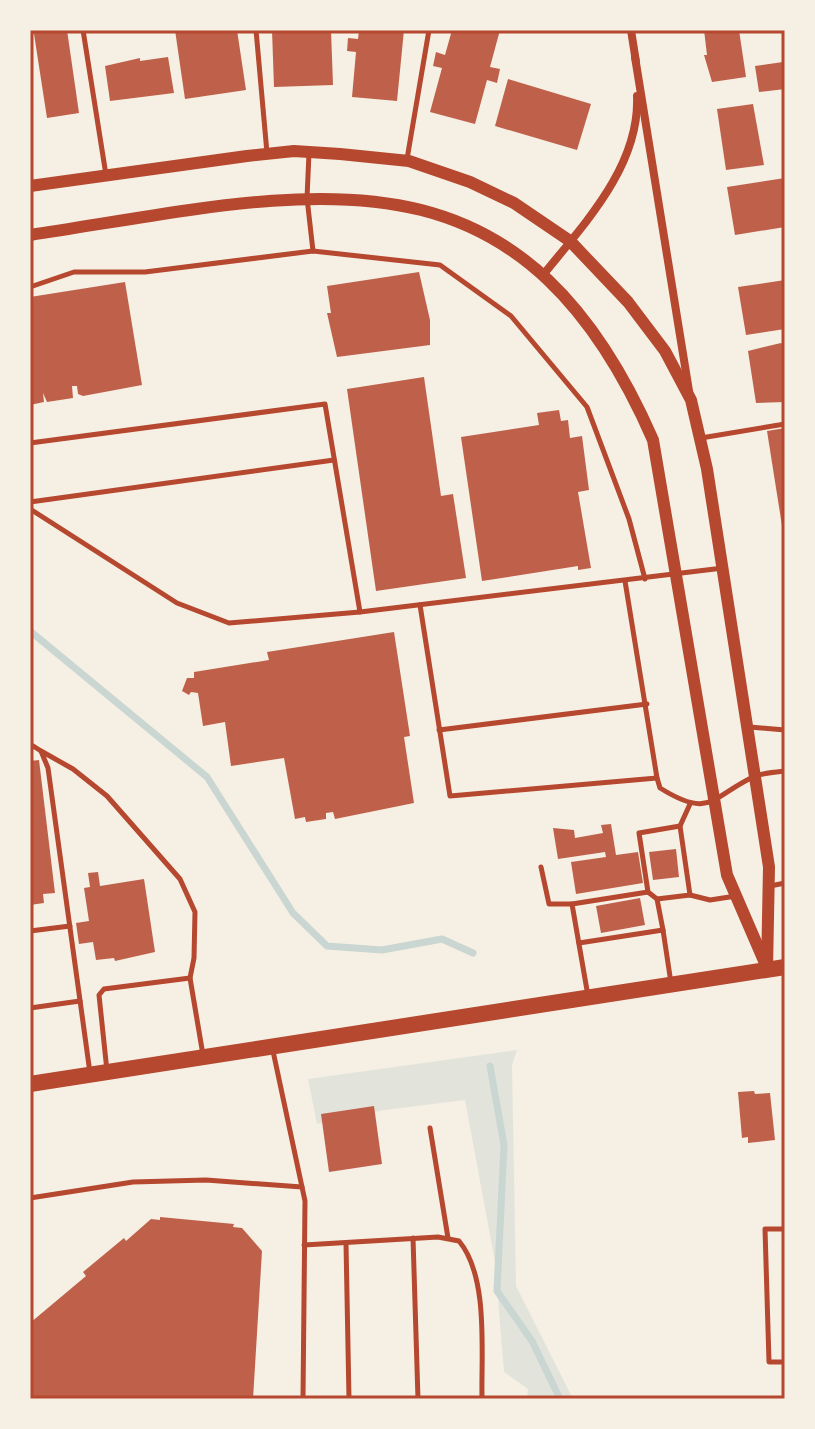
<svg xmlns="http://www.w3.org/2000/svg" width="815" height="1429" viewBox="0 0 815 1429" font-family="Manrope,sans-serif">
	<rect width="100%" height="100%" fill="#f6efe4"/>
	<!-- green -->
	<polygon fill="#e2e4dc" points="517,1050 512,1065 516,1286 573,1399 527,1399 528,1389 504,1372 495,1262 465,1100 385,1110 317,1124 308,1079"/>
	<g fill="none" stroke-linecap="round" stroke-linejoin="round">
		<!-- stream -->
		<g stroke="#c9d6d2" stroke-width="7">
			<polyline points="30,631 207,777 293,913 327,946 382,950 442,939 473,953"/>
			<polyline points="490,1066 504,1145 497,1291 532,1341 560,1399"/>
		</g>
	</g>
	<!-- building -->
	<g fill="#bf614a">
		<polygon points="30,30 67,30 79,113 47,118 34,34 30,34"/>
		<polygon points="175,30 237,30 246,90 185,99"/>
		<polygon points="272,30 331,30 333,85 274,87"/>
		<polygon points="359,30 404,30 397,101 352,97 356,52 347,51 348,38 358,39"/>
		<polygon points="452,30 500,30 490,67 500,69 497,83 487,80 475,124 430,112 442,68 433,66 436,52 445,55"/>
		<polygon points="704,30 739,30 746,77 712,82 704,55 707,55"/>
		<polygon points="168,57 174,93 110,101 105,66 140,58 140,61"/>
		<polygon points="783,62 785,89 759,92 755,66"/>
		<polygon points="508,79 591,104 577,150 495,126"/>
		<polygon points="753,104 764,165 726,170 717,109"/>
		<polygon points="785,178 785,227 735,235 727,187"/>
		<polygon points="419,272 430,320 430,345 337,357 327,313 331,313 327,286"/>
		<polygon points="785,280 785,329 746,335 738,287"/>
		<polygon points="125,282 142,385 83,396 78,394 77,386 72,386 73,398 47,402 43,393 44,402 30,405 30,297"/>
		<polygon points="781,343 785,347 785,402 756,403 748,351"/>
		<polygon points="424,377 441,496 453,494 466,578 376,591 347,389"/>
		<polygon points="559,410 561,421 568,420 570,438 582,436 589,490 578,492 591,568 578,570 578,566 482,581 461,437 539,425 537,413"/>
		<polygon points="785,428 785,532 783,532 767,431"/>
		<polygon points="394,632 410,736 404,737 414,803 335,819 333,812 326,813 326,819 306,822 305,817 295,819 284,758 231,766 225,722 203,726 198,693 191,692 189,695 182,691 187,678 194,678 194,672 269,660 267,652"/>
		<polygon points="39,760 55,893 43,894 44,903 30,905 30,761"/>
		<polygon points="611,824 616,855 638,852 643,883 576,894 571,862 606,857 605,852 558,859 553,828 574,830 575,838 603,833 601,825"/>
		<polygon points="676,849 679,877 653,880 649,852"/>
		<polygon points="98,872 100,886 144,879 155,952 115,961 114,958 96,960 93,942 79,944 76,923 89,921 84,888 90,887 88,873"/>
		<polygon points="640,898 645,925 601,933 596,906"/>
		<polygon points="754,1091 755,1094 770,1093 775,1140 748,1143 748,1137 742,1138 738,1092"/>
		<polygon points="374,1106 382,1164 329,1172 321,1114"/>
		<polygon points="160,1217 234,1224 233,1227 242,1228 262,1251 253,1399 30,1399 30,1323 86,1276 83,1272 124,1238 126,1241 151,1219 160,1220"/>
	</g>
	<g fill="none" stroke-linecap="round" stroke-linejoin="round">
		<!-- service -->
		<g stroke="#b5482f" stroke-width="5">
			<polyline points="83,30 106,175"/>
			<polyline points="256,30 267,153"/>
			<polyline points="309,153 307,198 313,251"/>
			<polyline points="407,159 429,30"/>
			<polyline points="30,287 74,272 145,272 313,251 440,265 511,316 587,407 629,519 645,579"/>
			<polyline points="701,438 785,424"/>
			<polyline points="30,443 325,404 360,612"/>
			<polyline points="30,502 334,460"/>
			<polyline points="30,509 177,603 229,623 360,612 723,568"/>
			<polyline points="420,605 450,796 657,778 625,581"/>
			<polyline points="750,727 785,730"/>
			<polyline points="439,730 647,704"/>
			<polyline points="30,744 41,751 48,768 90,1073"/>
			<polyline points="41,751 73,769 107,796 180,879 195,912 194,958 190,978 203,1055"/>
			<path d="M657,778L660,788C710,819 710,798 753,777C762,773 775,772 785,771"/>
			<polyline points="541,867 549,904 572,904"/>
			<polyline points="770,886 785,883"/>
			<polyline points="690,895 710,900 736,896"/>
			<polyline points="657,899 690,895 680,826"/>
			<polyline points="663,930 657,899 648,892 639,833 680,826 690,804"/>
			<polyline points="30,931 70,926"/>
			<polyline points="579,943 663,930 671,983"/>
			<polyline points="588,996 572,904 648,892"/>
			<polyline points="30,1008 80,1001"/>
			<polyline points="273,1051 305,1201 303,1399"/>
			<polyline points="107,1071 99,995 104,989 190,978"/>
			<polyline points="430,1128 448,1238"/>
			<polyline points="30,1198 133,1182 206,1180 302,1187"/>
			<polyline points="785,1229 765,1229 769,1362 785,1362"/>
			<polyline points="413,1238 418,1399"/>
			<polyline points="346,1243 349,1399"/>
			<path d="M304,1245L438,1237L459,1241C489,1277 481,1353 482,1399"/>
		</g>
		<!-- minor -->
		<g stroke="#b5482f" stroke-width="8">
			<polyline points="631,30 636,62"/>
			<polyline points="635,57 689,391"/>
			<path d="M543,275C584,224 640,166 637,96"/>
		</g>
		<!-- tertiary -->
		<g stroke="#b5482f" stroke-width="12">
			<polyline points="30,186 247,156 294,151 340,154 409,161 470,182 514,203 570,241 628,302 665,351 691,400 707,469 769,867 767,969"/>
			<path d="M30,235C308,193 516,127 653,440L727,875L765,963"/>
		</g>
		<!-- primary -->
		<polyline stroke="#b5482f" stroke-width="16" points="30,1084 785,967"/>
	</g>
	<!-- border -->
	<rect width="815" height="1429" fill="none" stroke="#f6efe4" stroke-width="64"/>
	<rect x="32" y="32" width="751" height="1365" fill="none" stroke="#b5482f" stroke-width="3"/>
</svg>
